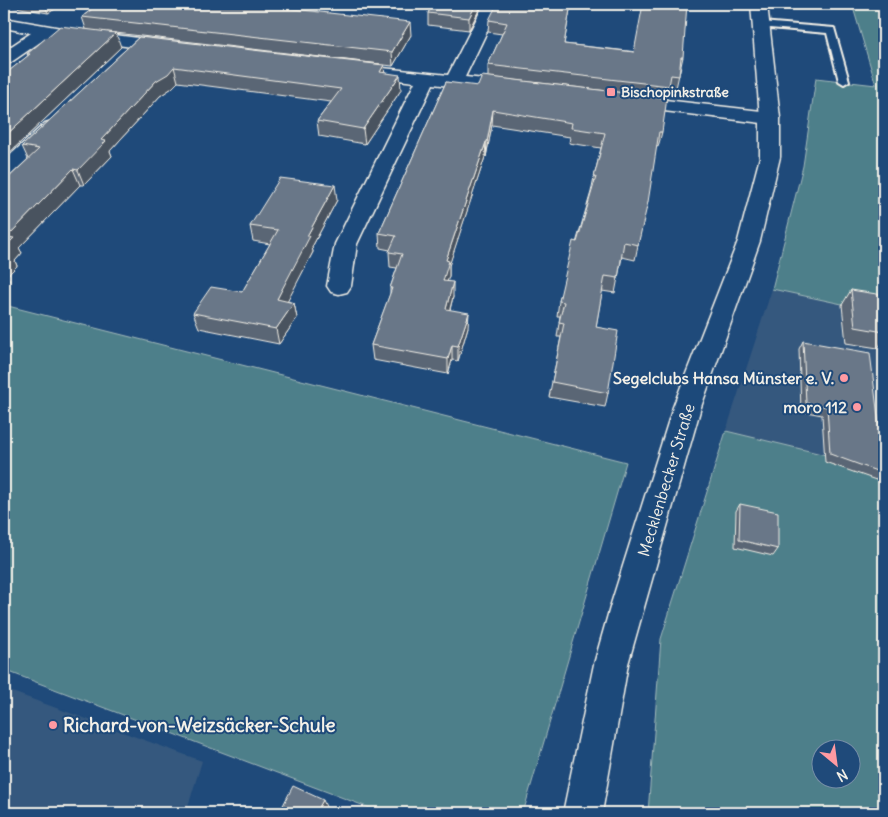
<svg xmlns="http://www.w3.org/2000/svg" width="888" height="817" viewBox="0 0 888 817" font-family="Delius,sans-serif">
	<rect width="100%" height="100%" fill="#1f4a7a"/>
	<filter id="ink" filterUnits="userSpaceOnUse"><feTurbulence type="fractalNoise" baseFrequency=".02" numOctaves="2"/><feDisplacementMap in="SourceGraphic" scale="10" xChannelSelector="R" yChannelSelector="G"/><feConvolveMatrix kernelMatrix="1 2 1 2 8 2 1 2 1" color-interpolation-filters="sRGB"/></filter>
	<g filter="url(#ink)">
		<!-- built -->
		<g fill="#35587e">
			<polygon points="772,289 884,313 884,469 726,431"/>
			<polygon points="4,689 202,761 186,813 4,813"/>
		</g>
		<!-- green -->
		<g fill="#4e7f8a" stroke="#a1b8b9" fill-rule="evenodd">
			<polygon points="852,4 884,4 884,313 772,289 803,166 816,78 876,85"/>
			<polygon points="4,305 626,462 523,813 383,813 4,670"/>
			<path d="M726,431L884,469V813H648L661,639ZM820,750H850V780H820Z"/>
		</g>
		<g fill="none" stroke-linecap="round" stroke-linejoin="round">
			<defs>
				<polygon id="service" points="761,22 834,28 849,81 844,84 839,81 827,33 758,27 756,25"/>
				<g id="minor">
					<polygon points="484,4 500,4 465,77 515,82 521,84 524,88 521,92 515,94 433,84 357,244 351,286 347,292 339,294 331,292 327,286 335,244 415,82 364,76 358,75 355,71 358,67 364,66 448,75"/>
					<polygon points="4,18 67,29 170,42 176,43 179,47 176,51 170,52 49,36 10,63 4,64 4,51 31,33 4,28"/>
					<polygon points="630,96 770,112 777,114 780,118 777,122 770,124 623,106 621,102 623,98"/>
					<polygon points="52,121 59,123 62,127 59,131 11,176 4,178 4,161 45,123"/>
				</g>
				<polygon id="tertiary" points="751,4 767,4 780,118 780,157 760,241 701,407 645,604 628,664 602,813 563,813 594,664 611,604 673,407 738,241 760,157 760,118"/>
			</defs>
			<!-- service casing -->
			<use href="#service" stroke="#f4f1e8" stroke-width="4"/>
			<!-- minor casing -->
			<use href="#minor" stroke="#f4f1e8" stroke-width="3"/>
			<!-- tertiary casing -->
			<use href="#tertiary" stroke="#f4f1e8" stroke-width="3"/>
			<!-- service -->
			<use href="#service" fill="#1f4a7a" fill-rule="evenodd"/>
			<!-- minor -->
			<use href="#minor" fill="#1f4a7a" fill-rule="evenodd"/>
			<!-- tertiary -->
			<use href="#tertiary" fill="#1f4a7a" fill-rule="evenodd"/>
		</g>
		<!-- wall -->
		<g fill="#5a6675" stroke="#f4f1e8">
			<polygon points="4,4 64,4 48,13 4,5"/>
			<polygon points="98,4 290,4 287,8 411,35 393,66 384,65 385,73 401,90 365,144 319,136 317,121 331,102 178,82 172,88 160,96 110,151 112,156 84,185 80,185 19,248 22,253 15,261 17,266 7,276 10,280 4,287 4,182 28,159 22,146 139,37 380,64 107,32 121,47 5,157 4,157 4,75 28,56 27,54 86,29 82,17"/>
			<polygon points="433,4 482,4 469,30 428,25 428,13"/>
			<polygon points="571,4 564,44 683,57 676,88 669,87 667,98 488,77 488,65 502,34 488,32 489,20"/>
			<polygon points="446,82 662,132 658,147 656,146 638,245 635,260 622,257 615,293 602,291 596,327 608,393 605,407 549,397 561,337 557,337 560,316 557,316 559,301 591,192 594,177 601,148 569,143 570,137 492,125 486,157 485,157 449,265 449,276 447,281 453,297 450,310 468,327 458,361 452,360 448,374 373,360 371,345 390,294 390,288 397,268 390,267 389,252 390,250 380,248 379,233"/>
			<polygon points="337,200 312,247 313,252 287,301 294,303 297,318 279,344 199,328 193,313 242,292 270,244 253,241 250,226"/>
			<polygon points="851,290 884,304 884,339 878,348 846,343 842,305"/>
			<polygon points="803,341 882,449 879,453 882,473 876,480 825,462 822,415 801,411 799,349"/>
			<polygon points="740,504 778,549 773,556 735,547 736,511"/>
		</g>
		<!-- shaded-wall -->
		<g fill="#4a535f" stroke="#f4f1e8">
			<polygon points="44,4 64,4 48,13"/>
			<polygon points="277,4 290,4 277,20 275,7"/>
			<polygon points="476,4 482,4 469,30 469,18"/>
			<polygon points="410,22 411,35 393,66 392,52"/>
			<polygon points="116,33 121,47 5,157 4,155 4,137"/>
			<polygon points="384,65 385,79 380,72"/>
			<polygon points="174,67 178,82 172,88 160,96 110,151 112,156 84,185 78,170 101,140 156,81"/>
			<polygon points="400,75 401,90 365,144 363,129"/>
			<polygon points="493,110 492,125 486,157 487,142"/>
			<polygon points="486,142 485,157 449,266 449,276 443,296 443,281 446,260"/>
			<polygon points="73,169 80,185 19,248 22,253 15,261 17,266 7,276 10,280 4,287 4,255 7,237"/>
			<polygon points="335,185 337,200 312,247 313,252 281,314 277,299 307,236"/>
			<polygon points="453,282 453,297 446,324 446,309"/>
			<polygon points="294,303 297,318 279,344 276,329"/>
			<polygon points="469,313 468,327 458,361 458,346"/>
			<polygon points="452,345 452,360 448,374 448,359"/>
			<polygon points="323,800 327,809 324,813 318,813 317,811"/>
		</g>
		<!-- building -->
		<g fill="#697788" stroke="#f4f1e8">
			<polygon points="98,4 277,4 275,7 410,22 392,52 82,17"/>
			<polygon points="433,4 476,4 469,18 428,13"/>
			<polygon points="497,4 571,4 564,44 634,52 643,4 687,4 683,57 681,57 679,76 671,75 669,86 488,65 507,23 489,20"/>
			<polygon points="60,26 116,33 4,137 4,75 30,54 27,54"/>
			<polygon points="139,37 384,65 380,72 400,75 363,129 317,121 341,89 174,67 168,74 156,81 101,140 106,141 78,170 73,169 7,237 14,238 5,247 9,251 4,255 4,182 39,149 22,146"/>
			<polygon points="482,76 667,98 662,132 659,132 648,202 638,245 624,242 618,278 605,276 596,327 618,331 608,393 552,382 564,323 559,322 564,302 559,301 573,241 577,242 596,177 594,177 605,133 571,128 572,123 493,110 487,142 486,142 446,260 449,261 443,281 453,282 446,309 469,313 458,346 452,345 448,359 371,345 392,288 390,288 402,254 389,252 396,236 379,233 446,82 478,86"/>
			<polygon points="280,178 335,185 307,236 310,236 277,299 294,303 276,329 193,313 211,287 242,292 278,230 250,226"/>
			<polygon points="851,290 883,295 884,304 884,332 855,327"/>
			<polygon points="803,341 870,353 882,449 879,448 882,473 830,454 827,407 806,403"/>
			<polygon points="740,504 778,512 778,549 739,540"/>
			<polygon points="293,786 323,800 317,811 321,813 279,813"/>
		</g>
	</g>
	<!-- markers -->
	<g fill="#ff9aa2" stroke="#1f4a7a" stroke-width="2">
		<rect x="606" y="87" width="10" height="10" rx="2.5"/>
		<circle cx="844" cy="378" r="5"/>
		<circle cx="857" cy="407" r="5"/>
		<circle cx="53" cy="725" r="5"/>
	</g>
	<g text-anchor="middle" stroke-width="4" stroke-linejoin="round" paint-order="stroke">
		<!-- far-poi labels -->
		<g font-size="14" font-weight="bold" fill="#f4f1e8" stroke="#1f4a7a" text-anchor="start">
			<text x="621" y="97">Bischopinkstraße</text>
		</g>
		<!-- poi labels -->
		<g font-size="16" font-weight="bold" fill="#f4f1e8" stroke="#1f4a7a" text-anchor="end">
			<text x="834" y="384">Segelclubs Hansa Münster e. V.</text>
			<text x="847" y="413">moro 112</text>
		</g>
		<!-- street labels -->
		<g font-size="16" fill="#f4f1e8" stroke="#1f4a7a">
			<text transform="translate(666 480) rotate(-73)" y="6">Mecklenbecker Straße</text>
		</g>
		<!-- near-poi labels -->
		<g font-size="19" font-weight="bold" fill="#f4f1e8" stroke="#1f4a7a" text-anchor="start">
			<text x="63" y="732">Richard-von-Weizsäcker-Schule</text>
		</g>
	</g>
	<!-- margin -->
	<rect width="888" height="817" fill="none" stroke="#1f4a7a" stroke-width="20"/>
	<rect x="10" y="10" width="868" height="797" fill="none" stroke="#f4f1e8" stroke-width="2" filter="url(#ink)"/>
	<!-- north arrow -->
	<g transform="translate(836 764) rotate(151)"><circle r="24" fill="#1f4a7a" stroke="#748da6"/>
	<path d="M0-4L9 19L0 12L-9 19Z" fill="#ff9aa2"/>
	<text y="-8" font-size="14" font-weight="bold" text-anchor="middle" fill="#f4f1e8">N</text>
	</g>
</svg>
